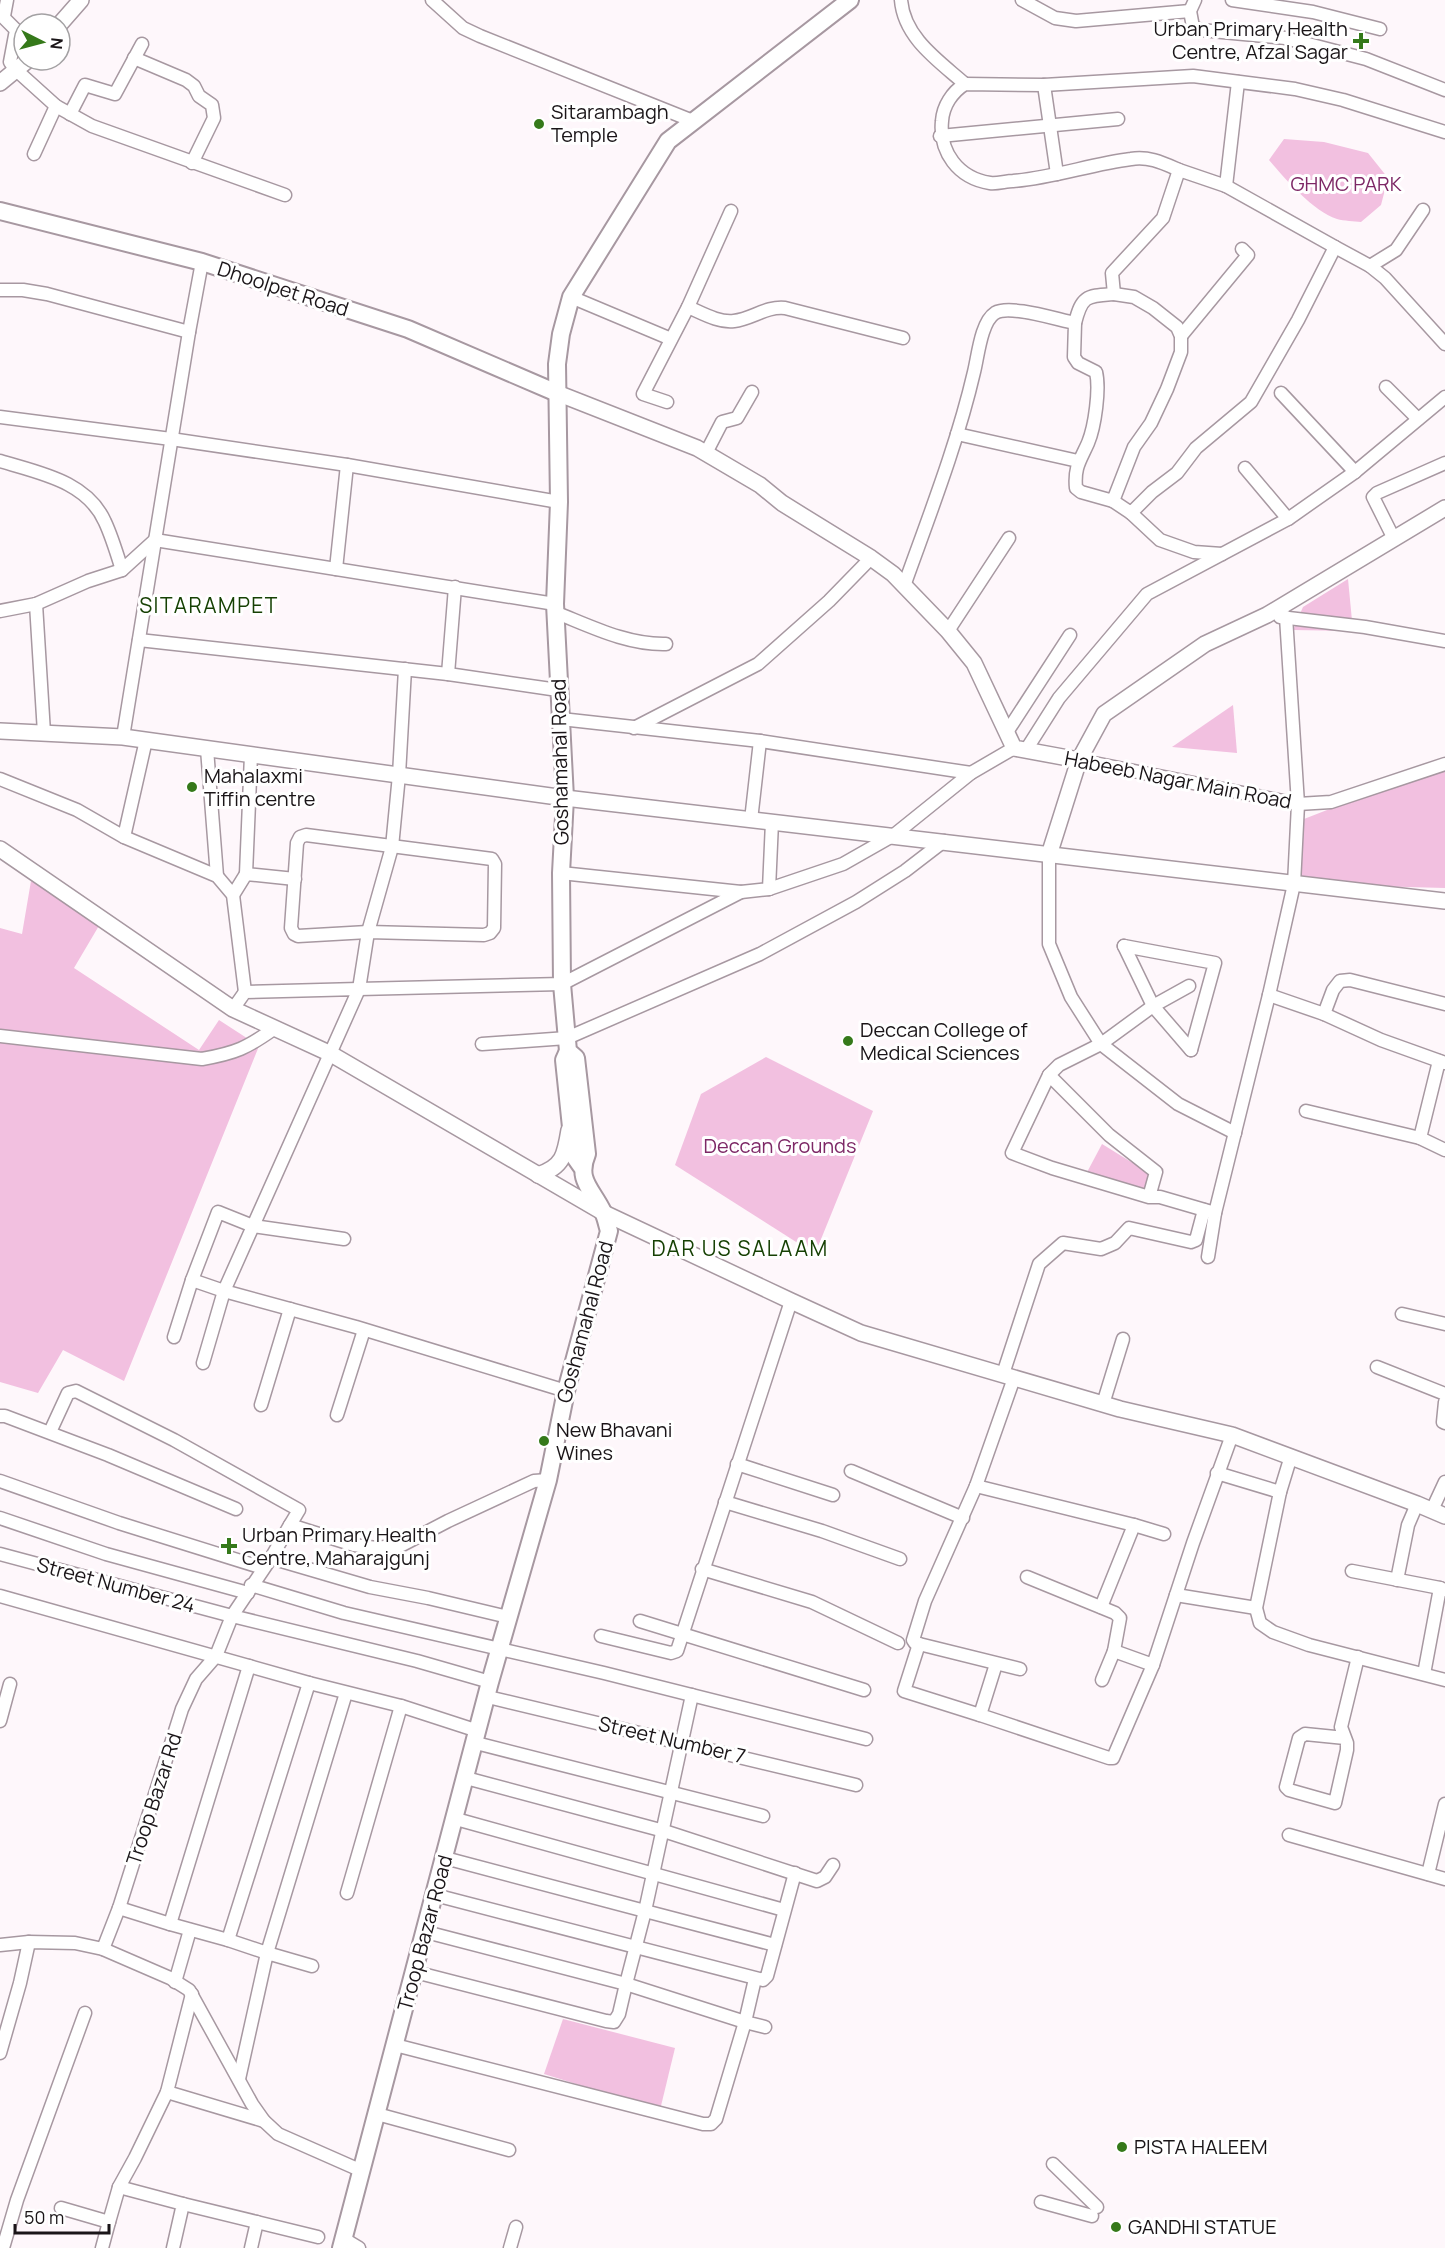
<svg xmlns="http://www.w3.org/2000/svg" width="1445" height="2248" viewBox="0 0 1445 2248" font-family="Manrope,sans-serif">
	<rect width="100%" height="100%" fill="#fef7fb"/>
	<!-- green -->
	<g fill="#f2c0e0">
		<path d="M1284,139L1324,142L1368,153L1388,178L1381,205L1361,222C1354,221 1344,221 1337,219C1312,210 1286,180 1269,160Z"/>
		<polygon points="1348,579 1353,631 1293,630 1303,607"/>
		<polygon points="1233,705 1237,753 1172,747"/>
		<polygon points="1445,764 1445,888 1294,884 1304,819"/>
		<polygon points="31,881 100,924 74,968 199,1050 219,1020 259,1046 124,1381 63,1350 38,1393 0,1382 0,928 22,934"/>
		<polygon points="766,1057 873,1111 815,1254 675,1165 701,1094"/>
		<polygon points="1102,1144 1149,1173 1145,1195 1085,1176"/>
		<polygon points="563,2019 675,2048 660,2110 544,2074"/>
	</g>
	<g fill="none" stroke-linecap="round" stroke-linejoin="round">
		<defs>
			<g id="minor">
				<polyline points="432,0 463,28 480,36 693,121"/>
				<path d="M901,0C904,38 939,61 965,84"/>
				<polyline points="1022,0 1055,18 1076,21 1190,11"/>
				<polyline points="1195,0 1190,11 1193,27 1201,30 1285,38 1366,59 1445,90"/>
				<polyline points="1232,0 1313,12 1380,29"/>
				<polyline points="0,14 16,30 10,62 15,69 56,106 92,126 285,195"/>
				<polyline points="4,16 7,0"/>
				<polyline points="134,58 186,80 194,86 199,96 212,105 214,118 192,163"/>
				<polyline points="1044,85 1057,174"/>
				<polyline points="70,114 85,85 115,94 142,44"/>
				<polyline points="940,136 1118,119"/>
				<polyline points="34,154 56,106"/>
				<path d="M1179,170C1163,163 1149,156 1131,159C1091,164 1053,178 1013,181C1006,181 997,184 990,183C958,178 939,152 942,121C943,106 952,92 965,84L1044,85L1193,76L1295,89L1343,100L1445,132"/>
				<polyline points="1226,186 1238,82"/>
				<polyline points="1335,247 1370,266 1385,278 1445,344"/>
				<polyline points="1370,266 1396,250 1423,210"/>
				<polyline points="0,290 23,290 47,294 189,332"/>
				<polyline points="571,297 671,339"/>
				<path d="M688,307C702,313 719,323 734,321C752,319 766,306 785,308L903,338"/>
				<path d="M1075,323C1082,295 1087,296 1114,294L1112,273L1163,218L1179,170L1226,186L1335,247L1298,320L1251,402L1196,448L1177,473L1152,492L1131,513L1113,501"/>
				<polyline points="1181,336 1248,255 1242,249"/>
				<polyline points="1386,387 1418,419"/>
				<polyline points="1281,393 1355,472"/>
				<polyline points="667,402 643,394 688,307 731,211"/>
				<polyline points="0,417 171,439 347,465 559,502"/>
				<polyline points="957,434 1078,461"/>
				<polyline points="706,453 722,422 737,418 752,392"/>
				<path d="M0,461C39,473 87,481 105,522C112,537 117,554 122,570"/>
				<polyline points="1245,468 1288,519"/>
				<polyline points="1131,513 1160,540 1194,552 1222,554"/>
				<polyline points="1394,539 1373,497 1377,493 1445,463"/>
				<polyline points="336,569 347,465"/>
				<path d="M904,586C929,516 957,445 974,372C978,356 981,322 995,313C1010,304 1058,320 1075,323L1074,357L1078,363L1096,372C1100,389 1095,426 1088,443C1080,461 1074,467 1076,488L1081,492L1113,501L1134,447L1151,423L1167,389L1181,352V336L1177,327L1153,308L1134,297L1114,294"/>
				<polyline points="36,604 44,733"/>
				<polyline points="0,611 36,604 88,581 122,570 155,540 555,604"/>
				<path d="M557,613C592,627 628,645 666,644"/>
				<polyline points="1280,617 1365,627 1445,641"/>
				<polyline points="948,631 1009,538"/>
				<polyline points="139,640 448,674 558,690"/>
				<polyline points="405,669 399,775 392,847 368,932 359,989 562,984 741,892 561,873"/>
				<polyline points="448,674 455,587"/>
				<polyline points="561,719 760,741 971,773"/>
				<polyline points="634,728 758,664 829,601 871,558"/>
				<polyline points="1007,732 1070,635"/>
				<polyline points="123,737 189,332 202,262"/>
				<polyline points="207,749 217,876"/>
				<polyline points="1026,750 1059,698 1147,594 1288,519 1355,472 1445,397"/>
				<polyline points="1079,760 1298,804 1331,802 1445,764"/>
				<polyline points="0,779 77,810 124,837 217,876 233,895 245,992"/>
				<polyline points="751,820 760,741"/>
				<polygon points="306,835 492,859 495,864 494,928 490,933 484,935 368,932 298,936 294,934 291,928 297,843 300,837"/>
				<polyline points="124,837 146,740"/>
				<polyline points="1049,855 1049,944 1071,997 1101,1044 1178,1104 1235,1133"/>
				<polyline points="246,874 251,755"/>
				<polyline points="769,889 843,864 894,835 971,773 1014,748"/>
				<polyline points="741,892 769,889 772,822"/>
				<polyline points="233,895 246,874 295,879"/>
				<polyline points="1124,946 1215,963 1191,1050"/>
				<polyline points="1124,946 1153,1006 1191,1050"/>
				<polyline points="1269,995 1324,1014 1381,1040 1445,1063"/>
				<polyline points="1324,1014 1333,990 1340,981 1350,980 1445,1004"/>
				<path d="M0,1036L202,1059C236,1053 247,1048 275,1028"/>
				<polyline points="482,1044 567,1038 760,954 856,902 905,871 944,841"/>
				<polyline points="1439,1061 1420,1138 1445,1150"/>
				<polyline points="1049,1075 1059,1065 1101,1044 1153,1006 1189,986"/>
				<polyline points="1306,1111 1420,1138"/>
				<polyline points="1149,1197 1156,1172 1109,1135 1049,1075 1012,1153 1052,1168 1149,1197 1160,1197 1215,1213"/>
				<polyline points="1208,1257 1215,1213 1269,995 1294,884 1298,804 1286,617"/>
				<polyline points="192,1280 224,1291 356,1327 566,1391"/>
				<polyline points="1402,1314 1445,1324"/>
				<polyline points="174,1337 192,1280 218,1212 253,1226 344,1239"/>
				<polyline points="203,1363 224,1291 359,989 245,992 233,1009"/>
				<polyline points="1377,1367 1445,1394"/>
				<polyline points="1003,1374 1039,1264 1063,1243 1101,1249 1115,1243 1129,1228 1191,1242 1196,1240 1204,1210"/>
				<polyline points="1014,1378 976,1486 925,1601 913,1640 915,1643 1020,1669"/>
				<polyline points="1445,1402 1443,1422 1445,1423"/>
				<polyline points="1103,1404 1123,1339"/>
				<polyline points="261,1405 290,1309"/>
				<polyline points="337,1415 364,1330"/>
				<polyline points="0,1416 5,1416 108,1455 236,1509"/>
				<polyline points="50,1432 68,1393 76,1391 174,1440 299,1510 290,1525"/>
				<polyline points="1291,1456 1280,1492 1256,1608 1260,1623 1273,1632 1309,1645 1445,1680"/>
				<polyline points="737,1464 833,1495"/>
				<polyline points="851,1471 963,1518"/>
				<polyline points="1217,1473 1280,1492"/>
				<polyline points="0,1481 119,1523 263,1568"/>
				<polyline points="976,1486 1134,1525 1101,1607"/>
				<polyline points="725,1502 822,1531 900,1559"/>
				<polyline points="1432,1510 1445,1482"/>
				<polyline points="0,1518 106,1554 248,1593"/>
				<polyline points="1134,1525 1164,1534"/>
				<polyline points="0,1554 232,1616 417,1661 490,1682"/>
				<polyline points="271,1558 370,1587 428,1598 508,1617"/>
				<polyline points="702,1569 812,1602 898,1643"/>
				<polyline points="1352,1571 1440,1588"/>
				<polyline points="1027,1577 1115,1613 1120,1618 1114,1651 1153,1665"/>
				<polyline points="1397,1580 1408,1525 1417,1504"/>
				<polyline points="251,1585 344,1613 604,1673 866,1739"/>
				<polyline points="1176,1595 1256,1608"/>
				<polyline points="0,1596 309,1683 401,1706 478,1731"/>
				<polyline points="640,1621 864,1690"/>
				<polyline points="601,1636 671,1653 677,1651 791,1301"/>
				<polyline points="919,1644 904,1691 980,1715"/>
				<polyline points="996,1664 980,1715 1109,1758 1113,1758 1153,1665 1193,1543 1232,1435"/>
				<polyline points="1424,1674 1440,1588 1445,1590"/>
				<polyline points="1102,1680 1114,1651"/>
				<polyline points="692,1695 645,1911 775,1945"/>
				<polyline points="488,1697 856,1785"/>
				<polyline points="0,1721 10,1684"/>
				<polyline points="1345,1738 1305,1734 1299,1738 1286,1787 1289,1790 1335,1803 1347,1750 1347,1743 1341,1727 1358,1657"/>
				<polyline points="476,1743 763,1816"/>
				<polyline points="466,1778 664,1831 817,1881 825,1877 833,1865"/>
				<polyline points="456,1819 784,1910"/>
				<polyline points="1289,1835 1445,1879"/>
				<polyline points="1428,1874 1445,1804"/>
				<polyline points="347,1893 401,1706"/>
				<polyline points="435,1895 763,1980 767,1976 795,1873"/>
				<polyline points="119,1908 170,1924 249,1666"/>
				<polyline points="170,1924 228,1940 309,1683"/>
				<polyline points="228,1940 267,1953 346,1693"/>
				<polyline points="0,1945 29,1942 75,1943 103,1949 170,1978 189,1990 252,2104 264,2121 278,2134 362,2171"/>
				<polyline points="103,1949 119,1908 182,1709 196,1679 216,1656 232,1616 271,1558 290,1525 354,1545 376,1548 402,1545 448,1521 534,1481 548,1480"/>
				<polyline points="415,1972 606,2021 614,2022 619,2014 626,1984 426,1932"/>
				<polyline points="755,1979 745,2022 765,2027"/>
				<polyline points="175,1982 190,1930"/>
				<polyline points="192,1994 167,2092 264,2121"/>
				<polyline points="395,2045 703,2124 711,2124 716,2119 745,2022 626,1984 645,1911 445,1858"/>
				<polyline points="0,2053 20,1983 29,1942"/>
				<polyline points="239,2079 267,1953 312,1966"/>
				<polyline points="377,2114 509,2150"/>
				<polyline points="1053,2164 1097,2207"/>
				<polyline points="119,2187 183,2204 173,2248"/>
				<polyline points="1041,2202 1092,2216"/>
				<polyline points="183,2204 318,2237"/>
				<polyline points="61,2208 109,2222 119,2187 135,2158 167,2092"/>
				<polyline points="344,2239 359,2248"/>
				<polyline points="3,2248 17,2200 85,2013"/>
				<polyline points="102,2248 109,2222"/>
				<polyline points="251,2248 257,2222"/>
				<polyline points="510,2248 516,2227"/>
			</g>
			<g id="tertiary">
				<polyline points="60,24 81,0"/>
				<polyline points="0,83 28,60"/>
				<polyline points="557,393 697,448 760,485 782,503 871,558 893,574 948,631 974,663 1014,748 1079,760"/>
				<polyline points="0,731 123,737 565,798 1445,901"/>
				<polyline points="0,849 233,1009 331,1054 604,1213 791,1301 861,1333 1120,1409 1232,1435 1417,1504 1445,1516"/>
				<polyline points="1049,855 1079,760 1104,714 1205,644 1267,615 1445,508"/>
				<path d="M538,1175C563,1167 565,1155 569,1130"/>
			</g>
			<g id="secondary">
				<polyline points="0,211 202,262 408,329 557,393"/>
				<polyline points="568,1051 564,1060 574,1156 581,1166"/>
				<path d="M341,2248L490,1682L548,1480L566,1391L609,1231C607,1225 606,1218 603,1212C592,1189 576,1180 587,1154L576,1058L568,1051L562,984L561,873L565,798L555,604L559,502L557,364L561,334L571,297L668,141L850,0"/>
			</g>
		</defs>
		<!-- minor casing -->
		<use href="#minor" stroke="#a798a1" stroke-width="15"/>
		<!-- tertiary casing -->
		<use href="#tertiary" stroke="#a798a1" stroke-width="18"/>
		<!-- secondary casing -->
		<use href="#secondary" stroke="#a798a1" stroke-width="20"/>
		<!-- minor -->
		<use href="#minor" stroke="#fff" stroke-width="12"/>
		<!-- tertiary -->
		<use href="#tertiary" stroke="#fff" stroke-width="15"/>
		<!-- secondary -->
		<use href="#secondary" stroke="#fff" stroke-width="16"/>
	</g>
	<!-- markers -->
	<g fill="#35791a" stroke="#fff" stroke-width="2">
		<path d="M1358 32h6v6h6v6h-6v6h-6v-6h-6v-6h6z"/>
		<circle cx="539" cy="124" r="6"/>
		<circle cx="192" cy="787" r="6"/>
		<circle cx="848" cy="1041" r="6"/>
		<circle cx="544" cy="1441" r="6"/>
		<path d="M226 1537h6v6h6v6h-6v6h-6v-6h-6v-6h6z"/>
		<circle cx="1122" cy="2147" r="6"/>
		<circle cx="1116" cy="2227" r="6"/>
	</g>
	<g text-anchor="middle" stroke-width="6" stroke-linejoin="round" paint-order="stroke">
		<!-- poi labels -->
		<g font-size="20" fill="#1a1518" stroke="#fff" text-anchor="start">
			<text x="1348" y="36" text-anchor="end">Urban Primary Health<tspan x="1348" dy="23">Centre, Afzal Sagar</tspan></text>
			<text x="551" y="119">Sitarambagh<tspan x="551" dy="23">Temple</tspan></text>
			<text x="204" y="783">Mahalaxmi<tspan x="204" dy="23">Tiffin centre</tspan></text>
			<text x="860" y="1037">Deccan College of<tspan x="860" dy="23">Medical Sciences</tspan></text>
			<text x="556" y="1437">New Bhavani<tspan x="556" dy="23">Wines</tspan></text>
			<text x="242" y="1542">Urban Primary Health<tspan x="242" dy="23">Centre, Maharajgunj</tspan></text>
			<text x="1134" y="2154">PISTA HALEEM</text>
			<text x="1128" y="2234">GANDHI STATUE</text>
		</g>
		<!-- park labels -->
		<g font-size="20" fill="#7d2866" stroke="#fff">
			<text x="1346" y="191">GHMC PARK</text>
			<text x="780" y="1153">Deccan Grounds</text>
		</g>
		<!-- street labels -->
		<g font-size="20" fill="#1a1518" stroke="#fff">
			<text transform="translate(283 289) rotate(18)" y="7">Dhoolpet Road</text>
			<text transform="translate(560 762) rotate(-91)" y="7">Goshamahal Road</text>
			<text transform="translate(1178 780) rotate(11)" y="7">Habeeb Nagar Main Road</text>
			<text transform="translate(585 1322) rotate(-75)" y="7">Goshamahal Road</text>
			<text transform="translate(116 1585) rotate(15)" y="7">Street Number 24</text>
			<text transform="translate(672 1740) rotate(13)" y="7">Street Number 7</text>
			<text transform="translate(154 1799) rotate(-72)" y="7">Troop Bazar Rd</text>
			<text transform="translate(425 1933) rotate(-75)" y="7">Troop Bazar Road</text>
		</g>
		<!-- neighbourhood labels -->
		<g font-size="21" letter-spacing="1.5" fill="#164104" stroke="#fff">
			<text x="209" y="613">SITARAMPET</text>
			<text x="740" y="1256">DAR US SALAAM</text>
		</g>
	</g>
	<!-- north arrow -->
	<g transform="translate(42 42) rotate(96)"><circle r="28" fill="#ffffff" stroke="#a3a1a3" stroke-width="1.5"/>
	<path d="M0-4.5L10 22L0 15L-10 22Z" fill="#35791a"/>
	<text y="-9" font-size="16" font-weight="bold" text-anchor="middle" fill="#1a1518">N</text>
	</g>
	<!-- scale -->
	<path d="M15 2224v9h94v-9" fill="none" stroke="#1a1518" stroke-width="3"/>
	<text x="24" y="2224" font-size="18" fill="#1a1518" stroke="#ffffff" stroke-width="4.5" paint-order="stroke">50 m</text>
</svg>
